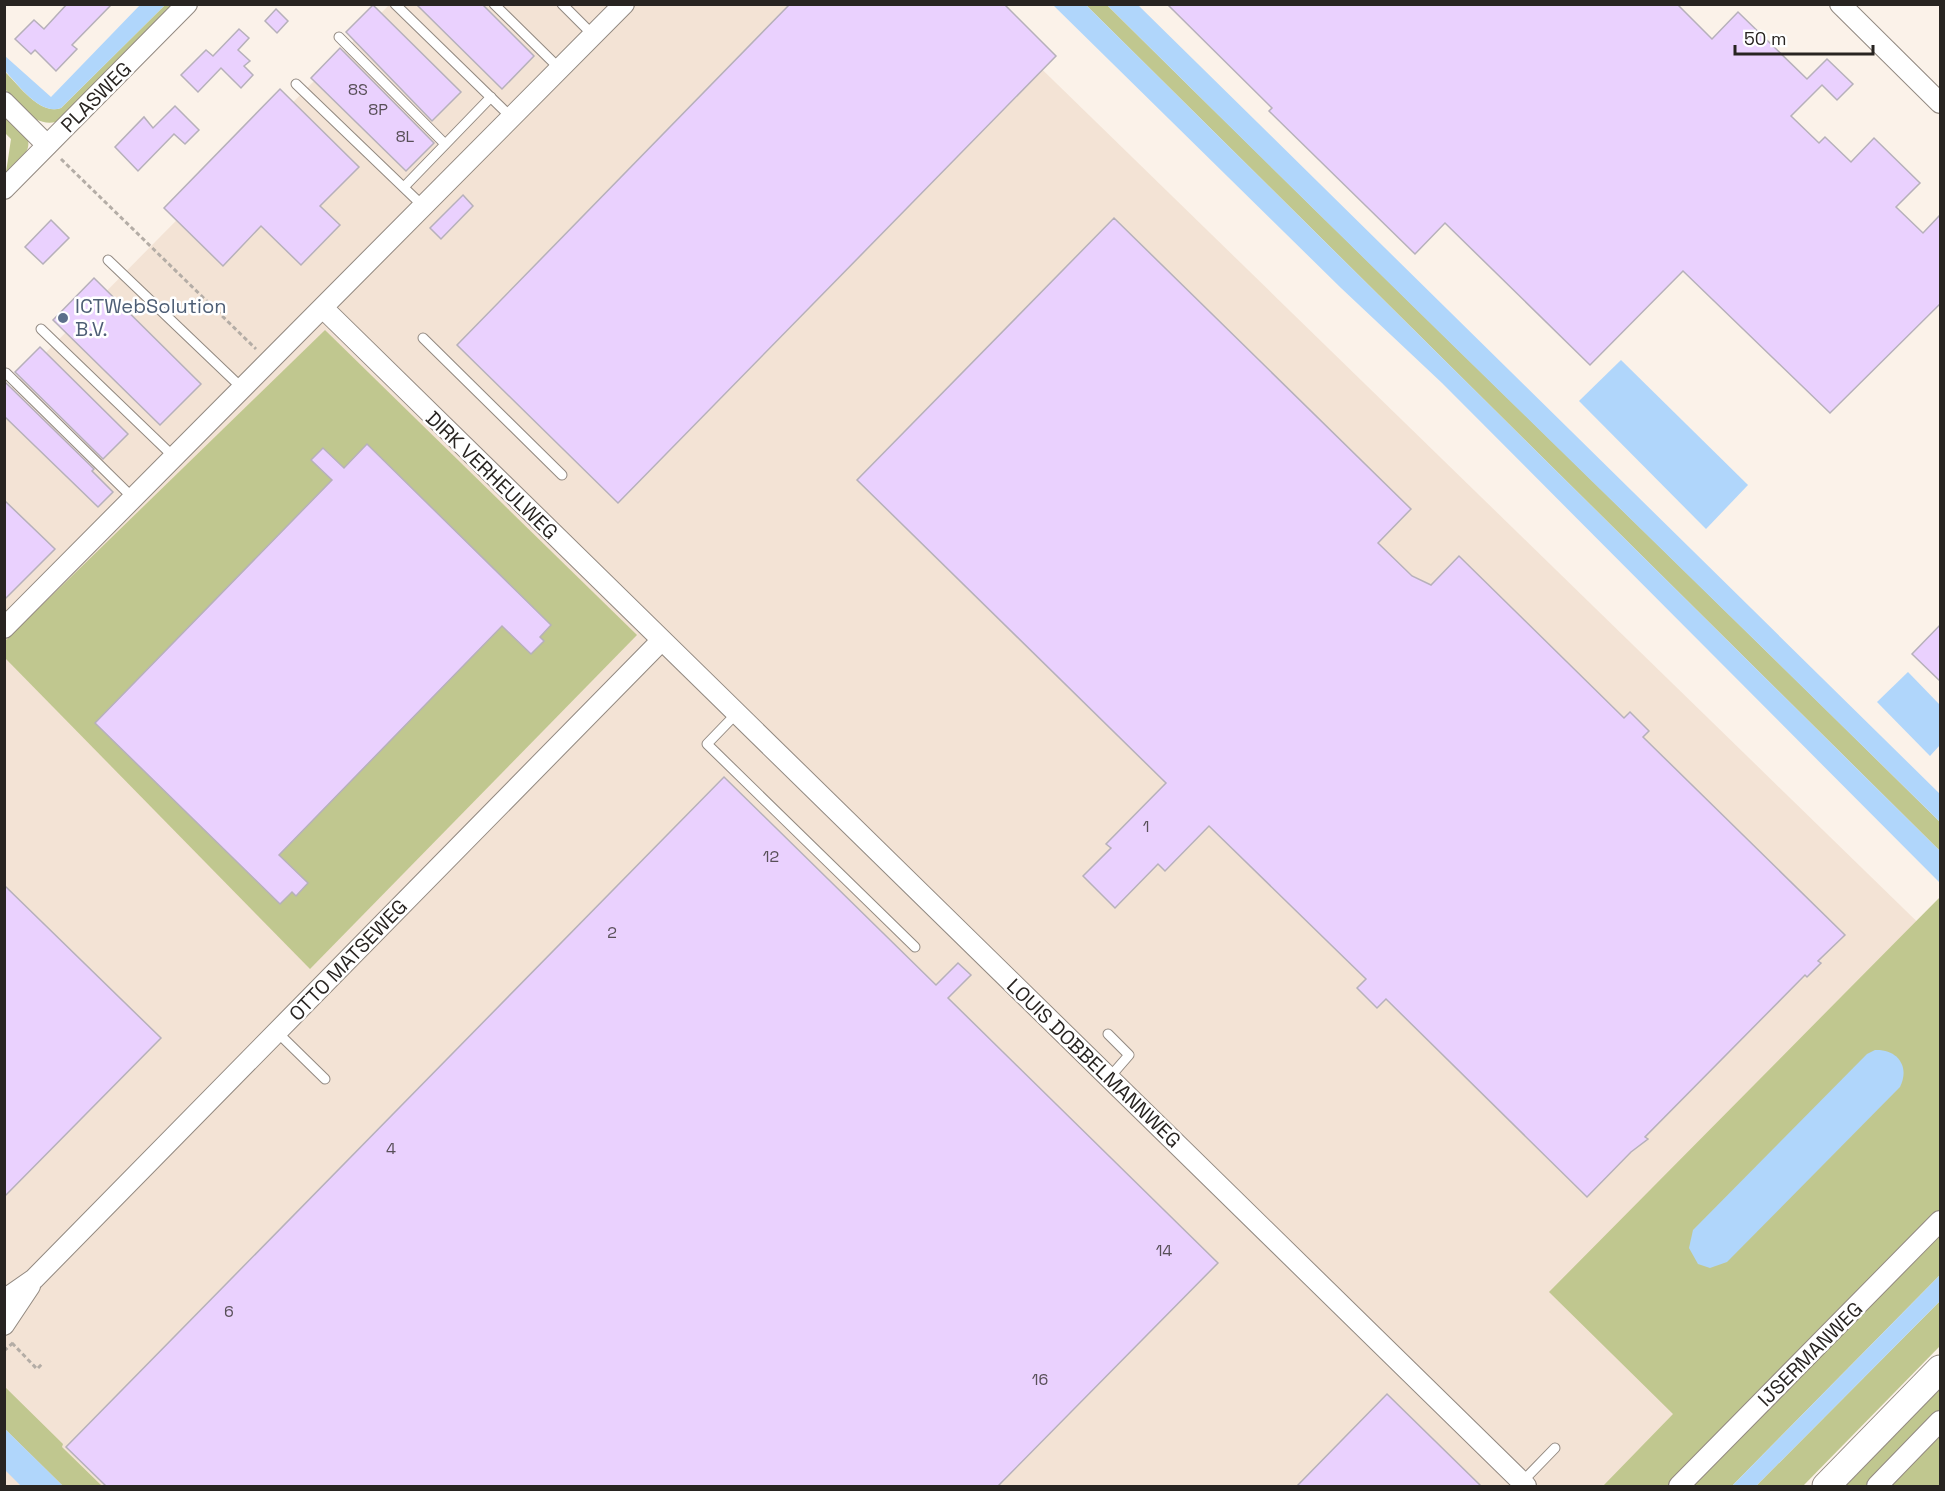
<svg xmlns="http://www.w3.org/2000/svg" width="1945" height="1491" viewBox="0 0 1945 1491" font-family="'Space Grotesk',sans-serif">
	<rect width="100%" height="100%" fill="#fbf2e9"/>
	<!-- built -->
	<polygon fill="#f3e3d5" points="389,5 976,5 1940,944 1642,1486 5,1486 5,394"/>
	<!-- green -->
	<g fill="#c0c78f">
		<path d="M165,5H176L62,120C36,131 21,106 5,89L4,71C18,84 40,116 61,108Z"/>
		<path d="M1086,5H1107C1384,279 1663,549 1940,822V851Z"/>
		<path d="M4,109C37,146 36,142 5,179L11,139L5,133Z"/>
		<polygon points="325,330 637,635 310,969 5,658 5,641"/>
		<polygon points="1940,897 1940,1210 1669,1486 1603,1486 1673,1414 1549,1292"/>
		<polygon points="1940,1231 1940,1275 1732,1486 1690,1486"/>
		<polygon points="1940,1301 1940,1346 1803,1486 1756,1486"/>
		<polygon points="1940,1377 1940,1409 1865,1486 1833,1486"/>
		<polygon points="4,1386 63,1444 62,1447 102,1486 63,1486 5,1429"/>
		<polygon points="1940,1436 1940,1486 1891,1486"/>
	</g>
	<!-- water -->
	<g fill="#b0d6fb">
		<path d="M140,5H165L61,108C40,116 18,84 5,71V56L51,97Z"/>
		<polygon points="1053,5 1086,5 1940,851 1940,883 1442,383 1341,288"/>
		<path d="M1107,5H1138L1940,794V822C1663,549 1383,279 1107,5Z"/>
		<polygon points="1621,360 1748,485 1706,529 1579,401"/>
		<polygon points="1908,672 1940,705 1940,745 1930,756 1877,702"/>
		<path d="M1875,1050C1898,1049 1910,1067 1900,1087L1727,1262L1710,1268L1698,1264L1689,1248L1693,1230L1867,1054Z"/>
		<polygon points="1940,1275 1940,1301 1756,1486 1732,1486"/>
		<polygon points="4,1429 5,1429 63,1486 21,1486 5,1470"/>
	</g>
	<!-- building -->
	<g fill="#ead1fe" stroke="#b6b0ba" stroke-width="1.5">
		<polygon points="67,4 112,4 72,45 77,49 56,71 35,50 31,54 15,39 34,20 44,29"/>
		<polygon points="416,4 482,4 534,56 502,89"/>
		<polygon points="790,4 1004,4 1056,56 618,503 457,345"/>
		<polygon points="1167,4 1677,4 1712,39 1738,12 1807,79 1827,59 1853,84 1837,100 1822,85 1791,116 1819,143 1825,137 1851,162 1874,138 1920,183 1896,207 1923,233 1941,214 1941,303 1830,413 1683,271 1590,365 1445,223 1415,254 1269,111 1272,108"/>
		<polygon points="373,5 461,92 432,121 346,32"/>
		<polygon points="276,9 288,21 277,33 265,21"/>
		<polygon points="239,29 249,38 238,50 250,61 244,66 253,75 241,88 221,68 198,92 181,75 206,50 213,56"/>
		<polygon points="340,48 434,143 406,171 311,78"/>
		<polygon points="280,89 359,167 320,206 340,225 301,265 261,226 223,266 164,208"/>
		<polygon points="175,106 199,130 185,144 174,134 138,171 115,147 144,117 153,128"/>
		<polygon points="463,195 473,206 441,239 430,228"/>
		<polygon points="1114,218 1411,509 1378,543 1412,576 1431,585 1459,556 1624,718 1630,712 1649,731 1643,737 1845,935 1818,961 1821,963 1807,977 1805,975 1645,1137 1648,1139 1631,1152 1587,1197 1386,999 1377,1008 1357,988 1366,979 1209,826 1165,871 1158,864 1115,908 1083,876 1111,848 1106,844 1166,783 857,480"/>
		<polygon points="51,220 69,238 43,264 25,247"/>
		<polygon points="94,278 201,384 160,425 53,320"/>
		<polygon points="40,347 128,434 103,459 15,372"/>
		<polygon points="5,382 94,469 92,471 113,492 98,507 4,416"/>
		<polygon points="367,444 551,625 540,637 544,641 531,654 502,626 279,855 308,883 296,896 292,892 280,904 95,723 332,480 311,460 323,448 344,468"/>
		<polygon points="4,500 55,549 4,600"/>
		<polygon points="1941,624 1941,682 1912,654"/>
		<polygon points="724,777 936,985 958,963 971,975 948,998 1218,1263 998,1486 106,1486 66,1447"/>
		<polygon points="4,885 161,1038 4,1197"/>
		<polygon points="1387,1394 1481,1486 1297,1486"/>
	</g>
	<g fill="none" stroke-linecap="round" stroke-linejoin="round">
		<defs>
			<g id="service">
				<polyline points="395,4 512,118"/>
				<polyline points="494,4 560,69"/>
				<polyline points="562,4 593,35"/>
				<polyline points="339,37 445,144"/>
				<polyline points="296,84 424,207"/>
				<polyline points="404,187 491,97"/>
				<polyline points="108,260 243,389"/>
				<polyline points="41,329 175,458"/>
				<polyline points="423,338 562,475"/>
				<polyline points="6,373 134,499"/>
				<polyline points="736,714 707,744 915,947"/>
				<polyline points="277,1032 325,1079"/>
				<polyline points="1108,1034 1129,1055 1109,1078"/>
				<polyline points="1522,1482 1555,1448"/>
			</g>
			<g id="minor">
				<polyline points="1840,4 1940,103"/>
				<polyline points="4,102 47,145"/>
				<polyline points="4,189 187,4"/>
				<polyline points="324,309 1526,1486"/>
				<polyline points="4,628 624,4"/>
				<polyline points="4,1300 34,1279 661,641"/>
				<polyline points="4,1325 30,1286"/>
				<polyline points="1679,1486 1940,1221"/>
				<polyline points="1877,1486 1940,1421"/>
			</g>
			<polyline id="secondary" points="1826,1486 1940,1369"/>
		</defs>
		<!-- service casing -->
		<use href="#service" stroke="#928981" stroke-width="11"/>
		<!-- minor casing -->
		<use href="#minor" stroke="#928981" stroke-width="22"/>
		<!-- secondary casing -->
		<use href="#secondary" stroke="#928981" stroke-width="29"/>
		<!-- path -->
		<g stroke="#b4ada6" stroke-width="3" stroke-dasharray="4.5 3" stroke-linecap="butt">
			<polyline points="61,159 256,349"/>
			<polyline points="12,1343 37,1369 42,1364"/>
			<polyline points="4,1351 14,1342"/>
		</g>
		<!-- service -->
		<use href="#service" stroke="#fff" stroke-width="9"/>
		<!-- minor -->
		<use href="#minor" stroke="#fff" stroke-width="20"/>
		<!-- secondary -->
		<use href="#secondary" stroke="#fff" stroke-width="27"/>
	</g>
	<!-- markers -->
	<circle fill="#5c6f8a" stroke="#fff" stroke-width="2" cx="63" cy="318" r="6"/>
	<g text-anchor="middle" stroke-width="5" stroke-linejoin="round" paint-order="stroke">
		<!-- number labels -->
		<g font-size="16" fill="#584f58">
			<text x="358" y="95">8S</text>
			<text x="378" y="115">8P</text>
			<text x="405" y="142">8L</text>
			<text x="1146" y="832">1</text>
			<text x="771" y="862">12</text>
			<text x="612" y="938">2</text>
			<text x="391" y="1154">4</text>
			<text x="1164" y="1256">14</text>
			<text x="229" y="1317">6</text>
			<text x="1040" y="1385">16</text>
		</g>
		<!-- street labels -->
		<g font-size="20" fill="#282421" stroke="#fff">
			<text transform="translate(96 97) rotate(-45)" y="7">PLASWEG</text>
			<text transform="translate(492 475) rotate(44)" y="7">DIRK VERHEULWEG</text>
			<text transform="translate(348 960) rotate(-46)" y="7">OTTO MATSEWEG</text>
			<text transform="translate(1094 1063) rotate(44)" y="7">LOUIS DOBBELMANNWEG</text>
			<text transform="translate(1810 1354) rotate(-45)" y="7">IJSERMANWEG</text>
		</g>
		<!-- service labels -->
		<g font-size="20" fill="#4e5e75" stroke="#fff" text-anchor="start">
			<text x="75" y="313">ICTWebSolution<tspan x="75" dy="23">B.V.</tspan></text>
		</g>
	</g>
	<!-- border -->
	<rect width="1945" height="1491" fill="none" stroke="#282421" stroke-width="12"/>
	<!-- scale -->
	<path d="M1735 45v9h138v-9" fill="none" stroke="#282421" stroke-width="3"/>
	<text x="1744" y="45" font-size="18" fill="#282421" stroke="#ffffff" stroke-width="4.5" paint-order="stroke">50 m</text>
</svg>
